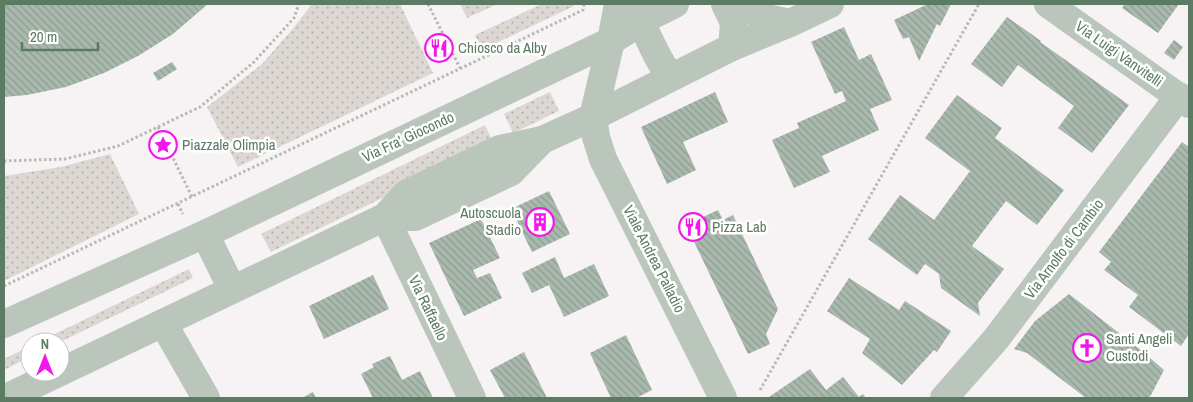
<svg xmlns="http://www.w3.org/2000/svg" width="1193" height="402" viewBox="0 0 1193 402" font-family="'Archivo Narrow',sans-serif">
	<defs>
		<pattern id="grass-dots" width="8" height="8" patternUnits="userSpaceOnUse" patternTransform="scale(1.25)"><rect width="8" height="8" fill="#dcd7d2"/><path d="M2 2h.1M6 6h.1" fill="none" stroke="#b5b3ae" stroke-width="1.8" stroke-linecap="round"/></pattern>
		<pattern id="building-back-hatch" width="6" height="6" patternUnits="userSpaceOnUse" patternTransform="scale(1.25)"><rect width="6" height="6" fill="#aab9ad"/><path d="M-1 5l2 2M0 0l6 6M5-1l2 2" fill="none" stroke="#8d9b90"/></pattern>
	</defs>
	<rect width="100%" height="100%" fill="#f7f3f4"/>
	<!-- grass -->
	<g fill="url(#grass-dots)">
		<polygon points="312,4 400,4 433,73 238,167 207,107 262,64 291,31"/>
		<polygon points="460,4 498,4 467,18"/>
		<polygon points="542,4 573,4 574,6 482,50 475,35"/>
		<polygon points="550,92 559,111 513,133 504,114"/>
		<polygon points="485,125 494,144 271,252 261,234"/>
		<polygon points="110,154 139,214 4,281 4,176 61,167"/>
		<polygon points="189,269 193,278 60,342 38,342"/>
		<polygon points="30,346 30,357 4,370 4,359"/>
	</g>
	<!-- building -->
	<g fill="url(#building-back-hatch)">
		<polygon points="4,4 208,4 173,34 138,56 104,73 66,87 27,95 4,97"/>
		<polygon points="928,4 951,4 940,26 937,24 919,61 909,37 903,39 894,20"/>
		<polygon points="1125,4 1179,4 1158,33 1122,8"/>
		<polygon points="1007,17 1041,41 1040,42 1129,105 1092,153 1058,128 1074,106 1018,65 1002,87 971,64"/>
		<polygon points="844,27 859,60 871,54 892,100 870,109 879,130 822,156 830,172 794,188 772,140 799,128 797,123 846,101 842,91 835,94 811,42"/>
		<polygon points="1174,40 1183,47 1174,60 1164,53"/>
		<polygon points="172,62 177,69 158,81 153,73"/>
		<polygon points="715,92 728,122 683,142 696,170 667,184 641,127"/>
		<polygon points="957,95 1002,128 995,138 1064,190 1037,225 1006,201 972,246 1004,269 978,303 980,316 941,288 939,274 925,264 917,275 868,239 900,195 934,220 970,171 925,138"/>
		<polygon points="1182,142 1189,147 1189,334 1181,346 1129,307 1138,295 1104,270 1111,262 1099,252"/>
		<polygon points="549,191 570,234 532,252 511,209"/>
		<polygon points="718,210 723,220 733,215 778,309 766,334 770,344 748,354 686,225"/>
		<polygon points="481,219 500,258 473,270 477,278 490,273 502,298 464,316 429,243"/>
		<polygon points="555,257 564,278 594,264 609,296 564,317 549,285 532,293 522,273"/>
		<polygon points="373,275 389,309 324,339 309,306"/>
		<polygon points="849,278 899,310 905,301 951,331 937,352 934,350 902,385 862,353 870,339 827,311"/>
		<polygon points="1069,294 1142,351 1164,370 1151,395 1148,398 1086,398 1027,353 1014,349 1035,321"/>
		<polygon points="626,335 652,390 636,398 611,398 590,353"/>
		<polygon points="524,352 547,398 505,398 490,370"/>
		<polygon points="390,356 402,380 420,371 433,398 373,398 361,374 374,367 372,364"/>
		<polygon points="810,369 826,390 843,377 859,397 863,394 866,398 770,398 769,397"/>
		<polygon points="313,392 316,398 302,398"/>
	</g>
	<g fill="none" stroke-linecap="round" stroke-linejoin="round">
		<!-- path -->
		<g stroke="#b3bbb5" stroke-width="3" stroke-dasharray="2.5 2.5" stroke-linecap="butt">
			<polyline points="428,4 460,68"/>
			<polyline points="158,127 192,197"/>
			<polyline points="4,161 65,159 118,146 200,107 254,62 294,18 299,4"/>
			<polyline points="178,204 183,214"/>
			<polyline points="4,286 583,10 584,4"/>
			<polyline points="760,390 979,4"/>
		</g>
		<!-- minor -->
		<g stroke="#bac5bc" stroke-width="28">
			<polyline points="618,4 611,41 593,117 596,137 603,159 723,398"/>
			<polyline points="744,4 762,17 790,23"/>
			<polyline points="1048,4 1189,104"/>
			<path d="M633,6C646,29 654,56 671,77"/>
			<polyline points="732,47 790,23 830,4"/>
			<polyline points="385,217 472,398"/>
			<polyline points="385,217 415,217 511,172 542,140"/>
			<polyline points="205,234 232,289"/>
			<polyline points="163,323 206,398"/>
			<polyline points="4,324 205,234 611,41 649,17 675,4"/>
			<polyline points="6,398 385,217 406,194 500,149 542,140 593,117 732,47 734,23 725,4"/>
			<polyline points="944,398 996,339 1179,96"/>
		</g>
	</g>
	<!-- icons -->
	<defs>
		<symbol id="restaurant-ring" viewBox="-11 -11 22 22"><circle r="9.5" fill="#fff" stroke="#f218eb" stroke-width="1.5"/><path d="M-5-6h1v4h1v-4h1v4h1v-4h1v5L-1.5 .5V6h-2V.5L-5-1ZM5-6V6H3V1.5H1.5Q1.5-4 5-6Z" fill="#f218eb"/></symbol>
		<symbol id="sight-ring" viewBox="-11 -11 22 22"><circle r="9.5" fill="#fff" stroke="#f218eb" stroke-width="1.5"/><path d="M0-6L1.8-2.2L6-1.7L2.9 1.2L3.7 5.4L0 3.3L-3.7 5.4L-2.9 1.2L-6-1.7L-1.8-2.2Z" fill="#f218eb"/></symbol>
		<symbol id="building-ring" viewBox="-11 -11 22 22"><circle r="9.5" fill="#fff" stroke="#f218eb" stroke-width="1.5"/><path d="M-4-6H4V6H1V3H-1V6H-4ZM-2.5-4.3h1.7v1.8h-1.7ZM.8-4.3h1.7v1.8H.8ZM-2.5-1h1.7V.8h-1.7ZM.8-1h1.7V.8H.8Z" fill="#f218eb"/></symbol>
		<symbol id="church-ring" viewBox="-11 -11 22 22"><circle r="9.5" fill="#fff" stroke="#f218eb" stroke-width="1.5"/><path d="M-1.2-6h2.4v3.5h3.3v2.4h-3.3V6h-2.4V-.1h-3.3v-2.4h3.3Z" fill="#f218eb"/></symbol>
	</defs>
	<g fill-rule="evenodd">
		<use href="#restaurant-ring" x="423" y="32" width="32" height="32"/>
		<use href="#sight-ring" x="147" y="129" width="32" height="32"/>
		<use href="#building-ring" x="524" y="206" width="32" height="32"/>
		<use href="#restaurant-ring" x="677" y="211" width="32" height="32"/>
		<use href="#church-ring" x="1071" y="332" width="32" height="32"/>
	</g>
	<g text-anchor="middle" stroke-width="5" stroke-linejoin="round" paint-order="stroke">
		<!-- poi labels -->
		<g font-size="15" fill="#5b7b63" stroke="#fff" text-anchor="start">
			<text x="458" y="53">Chiosco da Alby</text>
			<text x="182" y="150">Piazzale Olimpia</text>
			<text x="521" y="218" text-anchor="end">Autoscuola<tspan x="521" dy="17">Stadio</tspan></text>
			<text x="712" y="232">Pizza Lab</text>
			<text x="1106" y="344">Santi Angeli<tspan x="1106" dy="17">Custodi</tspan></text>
		</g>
		<!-- street labels -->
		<g font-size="15" fill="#5b7b63" stroke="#fff">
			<text transform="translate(1119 54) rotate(35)" y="5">Via Luigi Vanvitelli</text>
			<text transform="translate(408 137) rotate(-25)" y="5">Via Fra' Giocondo</text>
			<text transform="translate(1064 249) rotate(-53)" y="5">Via Arnolfo di Cambio</text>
			<text transform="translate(654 259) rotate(63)" y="5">Viale Andrea Palladio</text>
			<text transform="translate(428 308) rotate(64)" y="5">Via Raffaello</text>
		</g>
	</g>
	<!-- border -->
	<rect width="1193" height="402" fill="none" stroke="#5b7b63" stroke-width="10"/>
	<!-- north arrow -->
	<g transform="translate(45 357)"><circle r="24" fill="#ffffff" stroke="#bdcac1"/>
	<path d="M0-4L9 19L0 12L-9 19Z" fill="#f218eb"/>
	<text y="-8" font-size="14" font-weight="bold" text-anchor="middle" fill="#5b7b63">N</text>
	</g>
	<!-- scale -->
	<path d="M22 42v8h76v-8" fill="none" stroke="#5b7b63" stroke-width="2.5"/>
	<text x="30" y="42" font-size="15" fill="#5b7b63" stroke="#ffffff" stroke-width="4" paint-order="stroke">20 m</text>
</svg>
